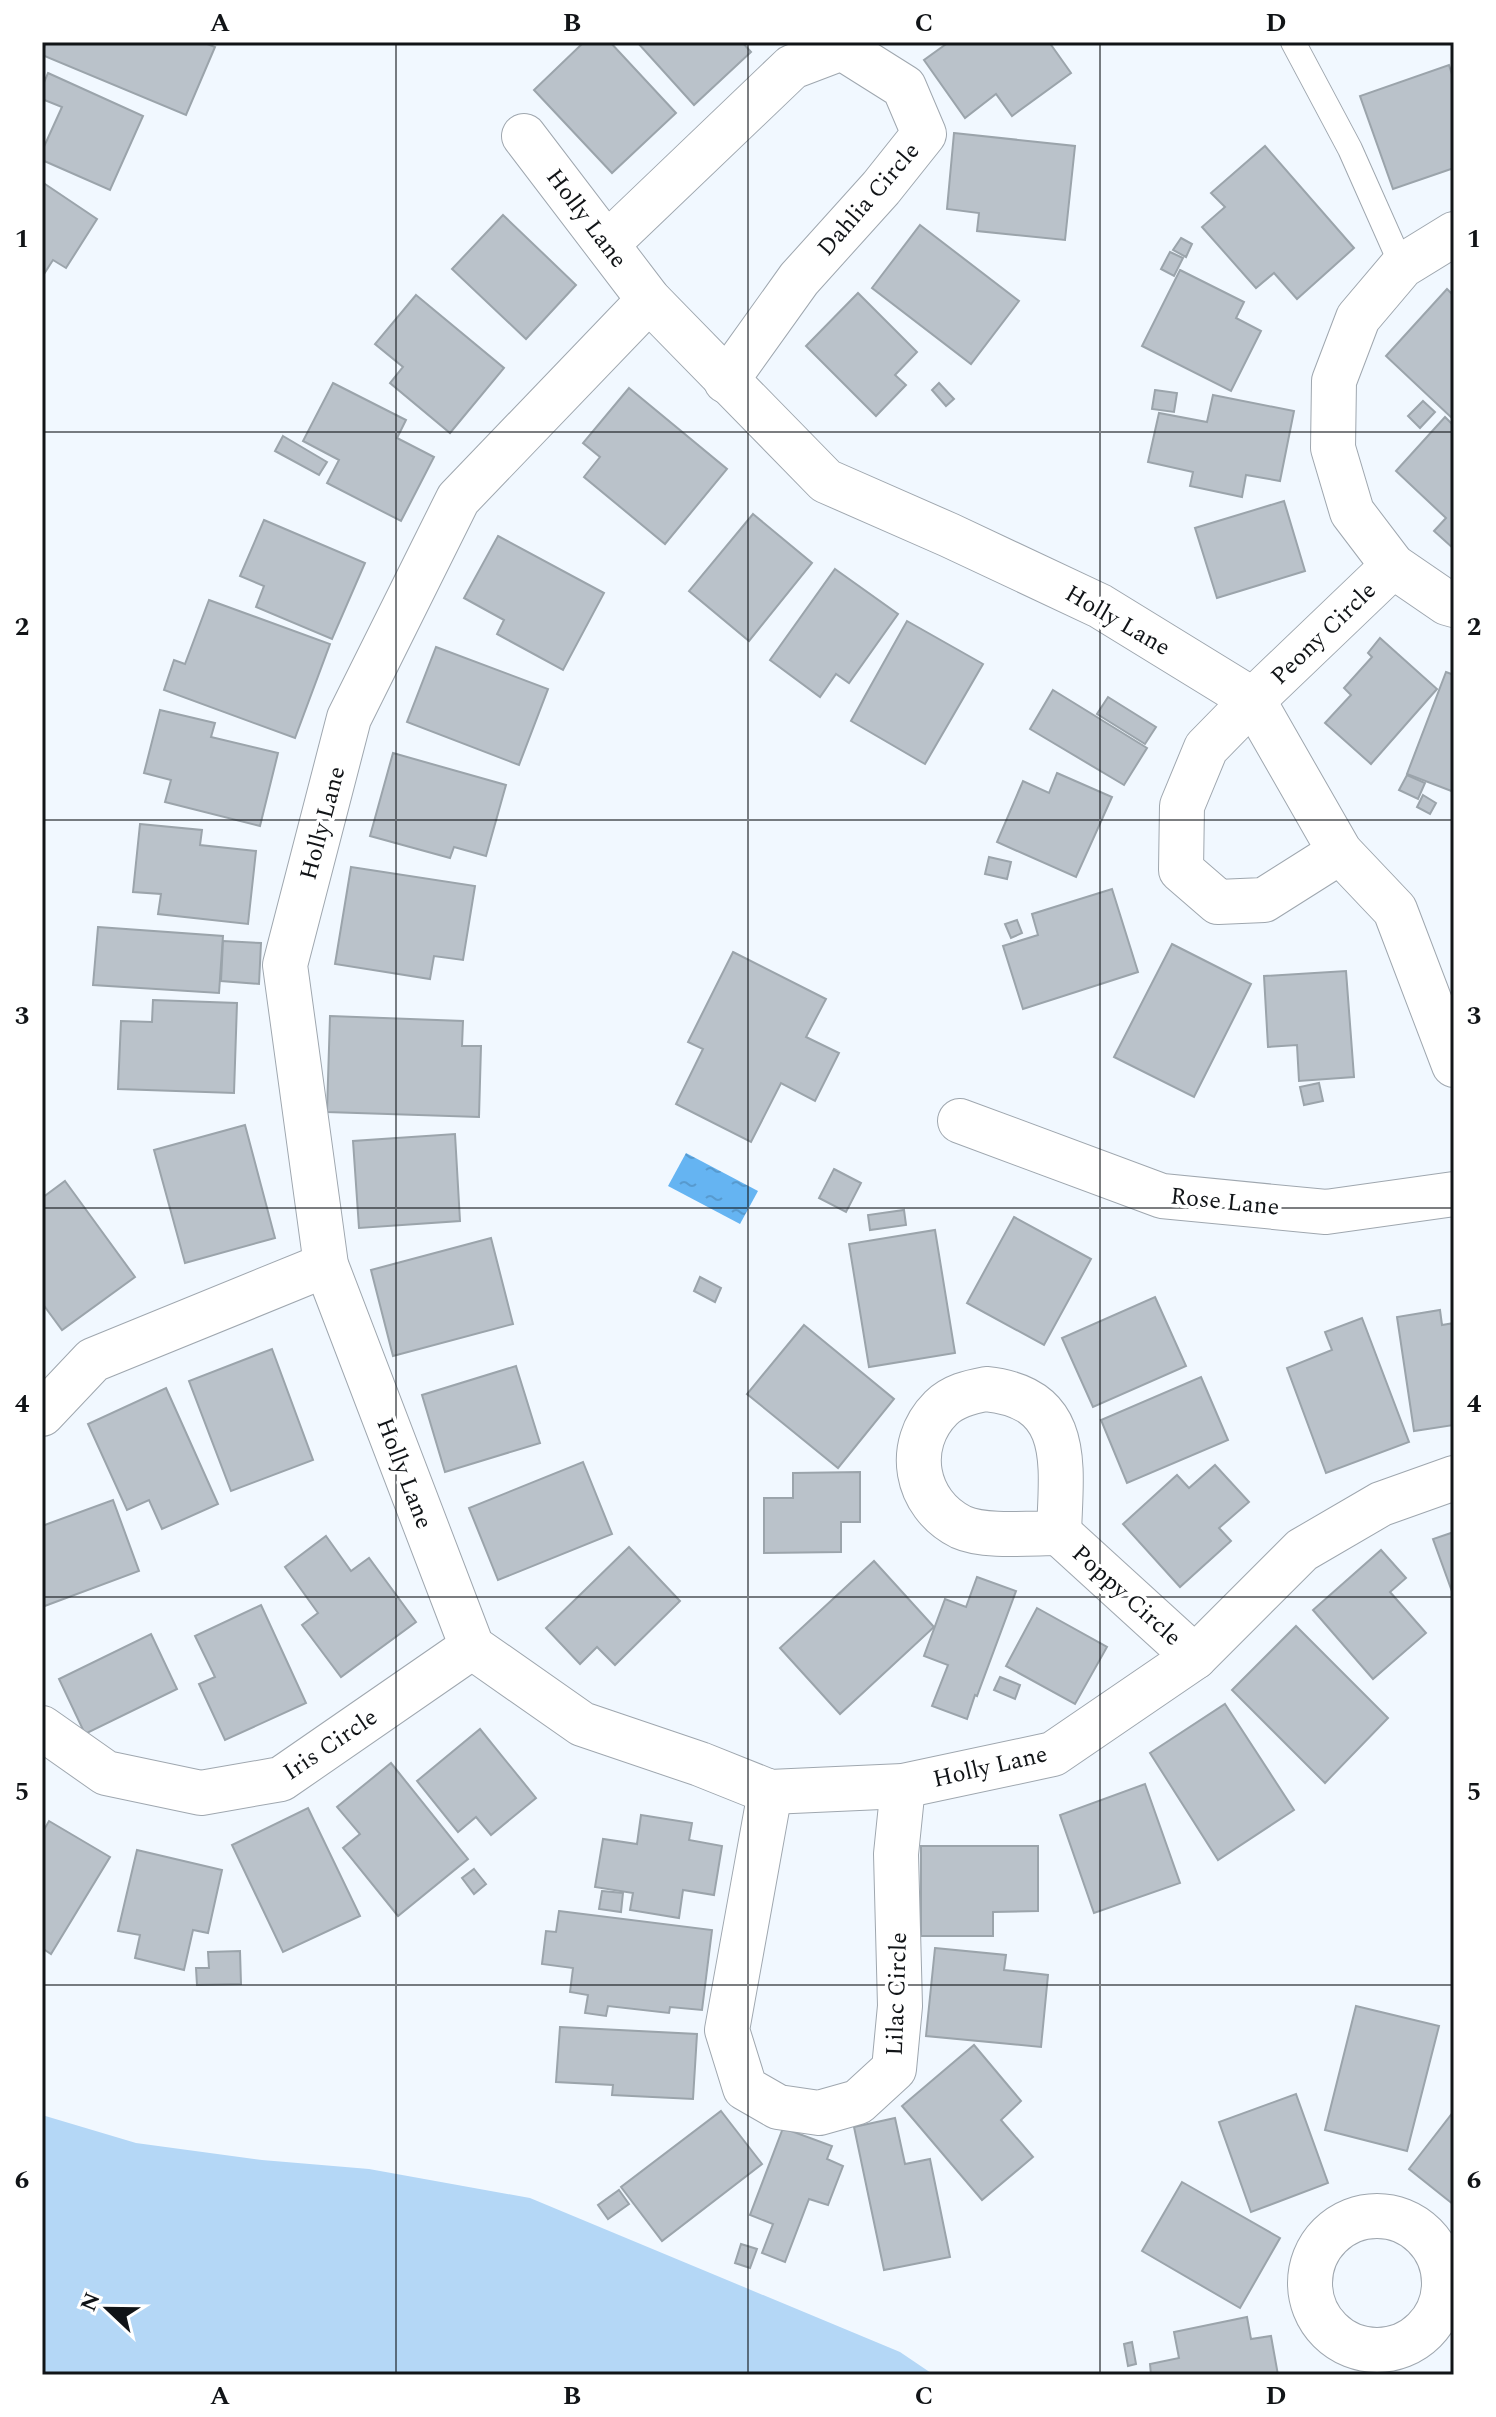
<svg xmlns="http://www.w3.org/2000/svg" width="1496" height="2417" viewBox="0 0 1496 2417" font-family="Spectral,serif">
	<defs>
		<pattern id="water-ripples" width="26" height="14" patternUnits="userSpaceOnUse" patternTransform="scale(2)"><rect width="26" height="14" fill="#65b4f2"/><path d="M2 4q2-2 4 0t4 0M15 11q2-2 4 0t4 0" fill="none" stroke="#579acf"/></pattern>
	</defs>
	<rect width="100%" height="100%" fill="#f1f8ff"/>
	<!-- grass -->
	<polygon fill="#b4d7f6" points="42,2115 136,2143 262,2160 369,2169 530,2198 900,2352 934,2375 42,2375"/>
	<!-- water -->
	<polygon fill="url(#water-ripples)" points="686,1153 758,1191 740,1224 668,1186"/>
	<!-- building -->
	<g fill="#bac2ca" stroke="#9ba4ab" stroke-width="2">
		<polygon points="46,42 202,42 215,47 186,115 42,55"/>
		<polygon points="584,42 610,42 676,113 612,173 534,90"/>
		<polygon points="637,42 742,42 751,52 694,105"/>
		<polygon points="949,42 1049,42 1071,73 1012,116 996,94 965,118 924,60"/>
		<polygon points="1449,65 1454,81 1454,168 1393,189 1360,96"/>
		<polygon points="48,73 143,116 110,190 42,160 42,151 62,107 42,99 42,87"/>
		<polygon points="954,133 1075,146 1065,240 977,231 979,213 947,209"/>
		<polygon points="1265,146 1354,248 1297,299 1274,273 1256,288 1202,227 1225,207 1211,193"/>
		<polygon points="42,182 97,219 66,268 53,260 42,277"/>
		<polygon points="503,215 576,285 526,339 452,269"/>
		<polygon points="920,225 1019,301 971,364 872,288"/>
		<polygon points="1181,238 1192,244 1186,257 1173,250"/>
		<polygon points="1170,252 1183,258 1174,276 1161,269"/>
		<polygon points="1180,270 1244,302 1236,318 1261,331 1231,391 1142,346"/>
		<polygon points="1447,289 1454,296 1454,420 1386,356"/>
		<polygon points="858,293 917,352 895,375 906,385 876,416 806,346"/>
		<polygon points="416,295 504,368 450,433 390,383 403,367 375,344"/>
		<polygon points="333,383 406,420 397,438 434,457 401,521 327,483 339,460 303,441"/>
		<polygon points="939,383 954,399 946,406 932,390"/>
		<polygon points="629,388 727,469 665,544 584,477 600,457 583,443"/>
		<polygon points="1155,390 1177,393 1174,412 1152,409"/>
		<polygon points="1213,395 1294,411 1280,481 1246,475 1242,497 1190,486 1193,472 1148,462 1159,413 1207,422"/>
		<polygon points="1423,401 1435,412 1420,428 1408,416"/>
		<polygon points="1445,417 1454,426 1454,549 1434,531 1446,518 1396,471"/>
		<polygon points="283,436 327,462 319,475 275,451"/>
		<polygon points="1284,501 1305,571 1217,598 1195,528"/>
		<polygon points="753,514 812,563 749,641 689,591"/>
		<polygon points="264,520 365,563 332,639 256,607 264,586 240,576"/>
		<polygon points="498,536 604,593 563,670 497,634 504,620 464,598"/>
		<polygon points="835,569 898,614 849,683 836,674 820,697 770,660"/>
		<polygon points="209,600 330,644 295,738 164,690 174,660 185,664"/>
		<polygon points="907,621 983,664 925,764 851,721"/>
		<polygon points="1380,638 1437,689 1371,764 1325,723 1351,695 1344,688 1372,657 1368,653"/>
		<polygon points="436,647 548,689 519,765 407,722"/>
		<polygon points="1446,672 1454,675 1454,792 1407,774"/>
		<polygon points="1053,690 1147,748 1124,785 1030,729"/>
		<polygon points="1108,697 1156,727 1145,744 1097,714"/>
		<polygon points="160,710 215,723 211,737 278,753 260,826 165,802 171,780 144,773"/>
		<polygon points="393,753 506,785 486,856 454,847 450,858 370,836"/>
		<polygon points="1057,773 1112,797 1076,877 997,842 1023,781 1049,793"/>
		<polygon points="1407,775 1425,783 1418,799 1399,790"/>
		<polygon points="1423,795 1436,803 1430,814 1417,807"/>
		<polygon points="140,824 202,830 200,845 256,851 248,924 158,914 161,894 133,892"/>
		<polygon points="989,857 1011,862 1007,879 985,874"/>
		<polygon points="351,867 475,886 463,960 434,956 430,979 335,964"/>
		<polygon points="1112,889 1138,972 1023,1009 1003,946 1038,935 1032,914"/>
		<polygon points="1017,920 1022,933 1011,938 1005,924"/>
		<polygon points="98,927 223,936 219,993 93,985"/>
		<polygon points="223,941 261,943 259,984 221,981"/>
		<polygon points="1172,944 1251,984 1194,1097 1114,1057"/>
		<polygon points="733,952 826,999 806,1037 839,1053 815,1101 781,1083 751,1142 676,1104 703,1049 688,1042"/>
		<polygon points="1346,971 1354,1077 1299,1081 1297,1045 1268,1047 1264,976"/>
		<polygon points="153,1000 237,1003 234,1093 118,1089 121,1021 152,1022"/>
		<polygon points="330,1016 463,1021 462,1046 481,1046 479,1117 327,1112"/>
		<polygon points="1319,1083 1323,1101 1304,1105 1300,1087"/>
		<polygon points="245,1125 275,1238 185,1263 154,1150"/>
		<polygon points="455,1134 460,1221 359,1228 353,1141"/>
		<polygon points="834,1169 861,1183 846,1212 819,1198"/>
		<polygon points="65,1181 135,1277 62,1330 42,1303 42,1198"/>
		<polygon points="904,1210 906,1225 870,1230 868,1215"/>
		<polygon points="1014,1217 1091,1259 1044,1345 967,1303"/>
		<polygon points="935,1230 955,1353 869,1367 849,1244"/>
		<polygon points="491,1238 513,1324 393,1356 371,1270"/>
		<polygon points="700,1277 721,1288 715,1302 694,1291"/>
		<polygon points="1155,1297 1186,1366 1093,1407 1062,1338"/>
		<polygon points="1440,1310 1442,1325 1454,1323 1454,1425 1414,1431 1397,1317"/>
		<polygon points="1362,1318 1409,1442 1326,1473 1287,1368 1332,1350 1325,1332"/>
		<polygon points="804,1325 894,1399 838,1468 747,1394"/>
		<polygon points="272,1349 313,1460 231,1491 189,1381"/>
		<polygon points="516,1366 540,1443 445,1472 422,1395"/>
		<polygon points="1201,1377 1228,1440 1127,1483 1101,1420"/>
		<polygon points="166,1388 218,1504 162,1529 149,1500 127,1510 88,1424"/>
		<polygon points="583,1462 612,1534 498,1580 469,1508"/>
		<polygon points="1215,1465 1249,1502 1219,1528 1231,1541 1180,1587 1123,1524 1177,1475 1189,1488"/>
		<polygon points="860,1472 860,1522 841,1522 841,1552 764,1553 764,1498 793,1498 793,1473"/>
		<polygon points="113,1500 139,1571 42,1607 42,1526"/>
		<polygon points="1454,1532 1454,1597 1433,1539"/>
		<polygon points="326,1536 351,1571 369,1558 416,1622 341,1677 302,1625 318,1613 285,1567"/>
		<polygon points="629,1547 680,1601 615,1665 597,1647 580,1664 546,1628"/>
		<polygon points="1381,1550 1406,1578 1390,1592 1426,1633 1373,1679 1313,1610"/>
		<polygon points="874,1561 934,1627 840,1714 780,1648"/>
		<polygon points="977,1577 1016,1591 977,1696 975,1695 967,1719 932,1706 948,1665 924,1656 945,1599 966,1607"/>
		<polygon points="261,1605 306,1703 225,1740 199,1684 215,1677 195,1636"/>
		<polygon points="1037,1608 1107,1647 1075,1704 1006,1666"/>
		<polygon points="1296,1626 1388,1718 1325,1783 1232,1690"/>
		<polygon points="151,1634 177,1689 85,1734 59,1679"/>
		<polygon points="1000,1677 1020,1685 1015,1699 994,1690"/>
		<polygon points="1225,1704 1294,1810 1218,1860 1150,1753"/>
		<polygon points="480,1729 536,1798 491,1835 476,1817 458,1832 417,1781"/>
		<polygon points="391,1763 468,1859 398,1916 343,1848 360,1834 337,1807"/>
		<polygon points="1145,1784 1180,1883 1094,1913 1060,1815"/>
		<polygon points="308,1808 360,1916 283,1952 232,1845"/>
		<polygon points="641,1815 692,1823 689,1840 722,1846 714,1895 683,1890 679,1918 630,1910 633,1893 595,1887 603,1839 637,1844"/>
		<polygon points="49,1821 110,1857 51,1954 42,1948 42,1833"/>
		<polygon points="921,1846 1038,1846 1038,1911 993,1912 993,1936 921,1936"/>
		<polygon points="137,1850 222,1870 208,1933 193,1930 184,1970 135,1958 140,1935 118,1931"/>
		<polygon points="474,1869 486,1884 474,1894 462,1878"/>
		<polygon points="602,1891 623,1893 621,1912 599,1909"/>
		<polygon points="559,1911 712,1930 702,2010 670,2007 669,2013 608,2006 606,2016 585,2013 588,1995 570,1992 573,1968 542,1964 546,1931 556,1932"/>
		<polygon points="935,1948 1006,1955 1004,1970 1048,1975 1041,2047 926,2036"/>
		<polygon points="240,1951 241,1984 197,1985 196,1968 209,1968 208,1952"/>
		<polygon points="1356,2006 1439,2026 1407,2151 1325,2130"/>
		<polygon points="560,2027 697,2034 693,2099 612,2095 613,2085 556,2082"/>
		<polygon points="974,2045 1021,2101 1001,2120 1033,2157 982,2200 902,2106"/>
		<polygon points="1296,2094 1328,2183 1251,2212 1219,2122"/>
		<polygon points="721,2111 762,2164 662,2241 621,2187"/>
		<polygon points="1454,2111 1454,2205 1409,2169"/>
		<polygon points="895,2118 905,2164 930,2159 950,2257 884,2270 854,2127"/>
		<polygon points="783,2128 832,2146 827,2159 843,2166 828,2205 809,2199 785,2262 762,2253 773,2224 750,2215"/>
		<polygon points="1182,2182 1280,2238 1240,2308 1142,2251"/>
		<polygon points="619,2190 629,2204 608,2219 598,2205"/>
		<polygon points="741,2244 757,2249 750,2268 735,2263"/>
		<polygon points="1247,2317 1251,2339 1271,2336 1278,2375 1151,2375 1150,2364 1179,2358 1174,2332"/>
		<polygon points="1132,2342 1136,2364 1128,2366 1124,2344"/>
	</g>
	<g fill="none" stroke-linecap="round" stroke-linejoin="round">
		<defs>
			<polyline id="service" points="1293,42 1350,149 1402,266"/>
			<g id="minor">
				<polyline points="524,136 649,300 826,481 949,535 1100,606 1253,700 1340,852 1395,910 1454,1065"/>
				<polyline points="1454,234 1402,266 1358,318 1334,381 1333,448 1352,512 1393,566 1447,603 1454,605"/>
				<polyline points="607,244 792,67 842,48 904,87 924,134 881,188 799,279 726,381"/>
				<polyline points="649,300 458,499 349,718 285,965 326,1265 472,1647 582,1724 700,1764 770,1792 903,1786 1053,1754 1195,1657 1302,1550 1381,1504 1454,1478"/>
				<polyline points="1340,852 1264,900 1218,902 1181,870 1182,806 1206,748 1253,700 1393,566"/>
				<polyline points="960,1121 1162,1196 1326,1212 1454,1194"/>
				<path d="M986,1389C1074,1398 1061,1466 1059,1533C1032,1533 985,1538 961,1527C915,1504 904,1445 941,1408C953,1396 970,1392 986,1389Z"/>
				<polyline points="42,1414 93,1360 326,1265"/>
				<polyline points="1059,1533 1195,1657"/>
				<polyline points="42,1728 106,1773 201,1793 281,1779 472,1647"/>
				<polyline points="770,1792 727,2030 745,2088 778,2107 819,2113 858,2102 894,2069 900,2006 896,1854 903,1786"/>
				<circle cx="1377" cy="2283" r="67"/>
			</g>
		</defs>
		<!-- service casing -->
		<use href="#service" stroke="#9fa7af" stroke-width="26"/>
		<!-- minor casing -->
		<use href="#minor" stroke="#9fa7af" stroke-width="46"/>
		<!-- service -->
		<use href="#service" stroke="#fff" stroke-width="24"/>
		<!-- minor -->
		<use href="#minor" stroke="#fff" stroke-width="44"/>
	</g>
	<!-- grid -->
	<path fill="none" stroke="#111417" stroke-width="2" stroke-opacity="0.55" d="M396,42V2375M748,42V2375M1100,42V2375M42,432H1454M42,820H1454M42,1208H1454M42,1597H1454M42,1985H1454"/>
	<g text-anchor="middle" stroke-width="7" stroke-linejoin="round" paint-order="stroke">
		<!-- street labels -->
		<g font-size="24" fill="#111417" stroke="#fff">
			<text transform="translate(868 199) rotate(-49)" y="8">Dahlia Circle</text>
			<text transform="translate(587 218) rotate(53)" y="8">Holly Lane</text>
			<text transform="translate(1118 620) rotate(30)" y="8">Holly Lane</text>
			<text transform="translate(1323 633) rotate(-44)" y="8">Peony Circle</text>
			<text transform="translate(322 823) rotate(-75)" y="8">Holly Lane</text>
			<text transform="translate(1225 1201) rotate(6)" y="8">Rose Lane</text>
			<text transform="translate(405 1473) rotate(69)" y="8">Holly Lane</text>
			<text transform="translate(1127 1595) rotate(42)" y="8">Poppy Circle</text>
			<text transform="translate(330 1744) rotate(-34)" y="8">Iris Circle</text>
			<text transform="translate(990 1766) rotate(-13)" y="8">Holly Lane</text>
			<text transform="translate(896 1994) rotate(-88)" y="8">Lilac Circle</text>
		</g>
	</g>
	<!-- border -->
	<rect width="1496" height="2417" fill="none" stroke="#ffffff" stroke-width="88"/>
	<!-- north arrow -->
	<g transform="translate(108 2309) rotate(292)" stroke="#ffffff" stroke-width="6" paint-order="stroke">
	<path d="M0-6L14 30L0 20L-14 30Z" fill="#111417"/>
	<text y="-12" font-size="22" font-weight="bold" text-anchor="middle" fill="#111417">N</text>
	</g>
	<rect x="44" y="44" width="1408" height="2329" fill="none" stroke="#111417" stroke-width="3"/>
	<g font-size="26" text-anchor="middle" font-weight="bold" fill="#111417">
		<text x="220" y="31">A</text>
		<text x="572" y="31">B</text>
		<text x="924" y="31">C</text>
		<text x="1276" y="31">D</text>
		<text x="22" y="247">1</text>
		<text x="1474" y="247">1</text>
		<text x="22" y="635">2</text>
		<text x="1474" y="635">2</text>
		<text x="22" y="1024">3</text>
		<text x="1474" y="1024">3</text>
		<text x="22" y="1412">4</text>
		<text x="1474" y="1412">4</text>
		<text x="22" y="1800">5</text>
		<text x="1474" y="1800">5</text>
		<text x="22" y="2188">6</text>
		<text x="1474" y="2188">6</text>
		<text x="220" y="2404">A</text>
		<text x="572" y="2404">B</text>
		<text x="924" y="2404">C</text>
		<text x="1276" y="2404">D</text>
	</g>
</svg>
